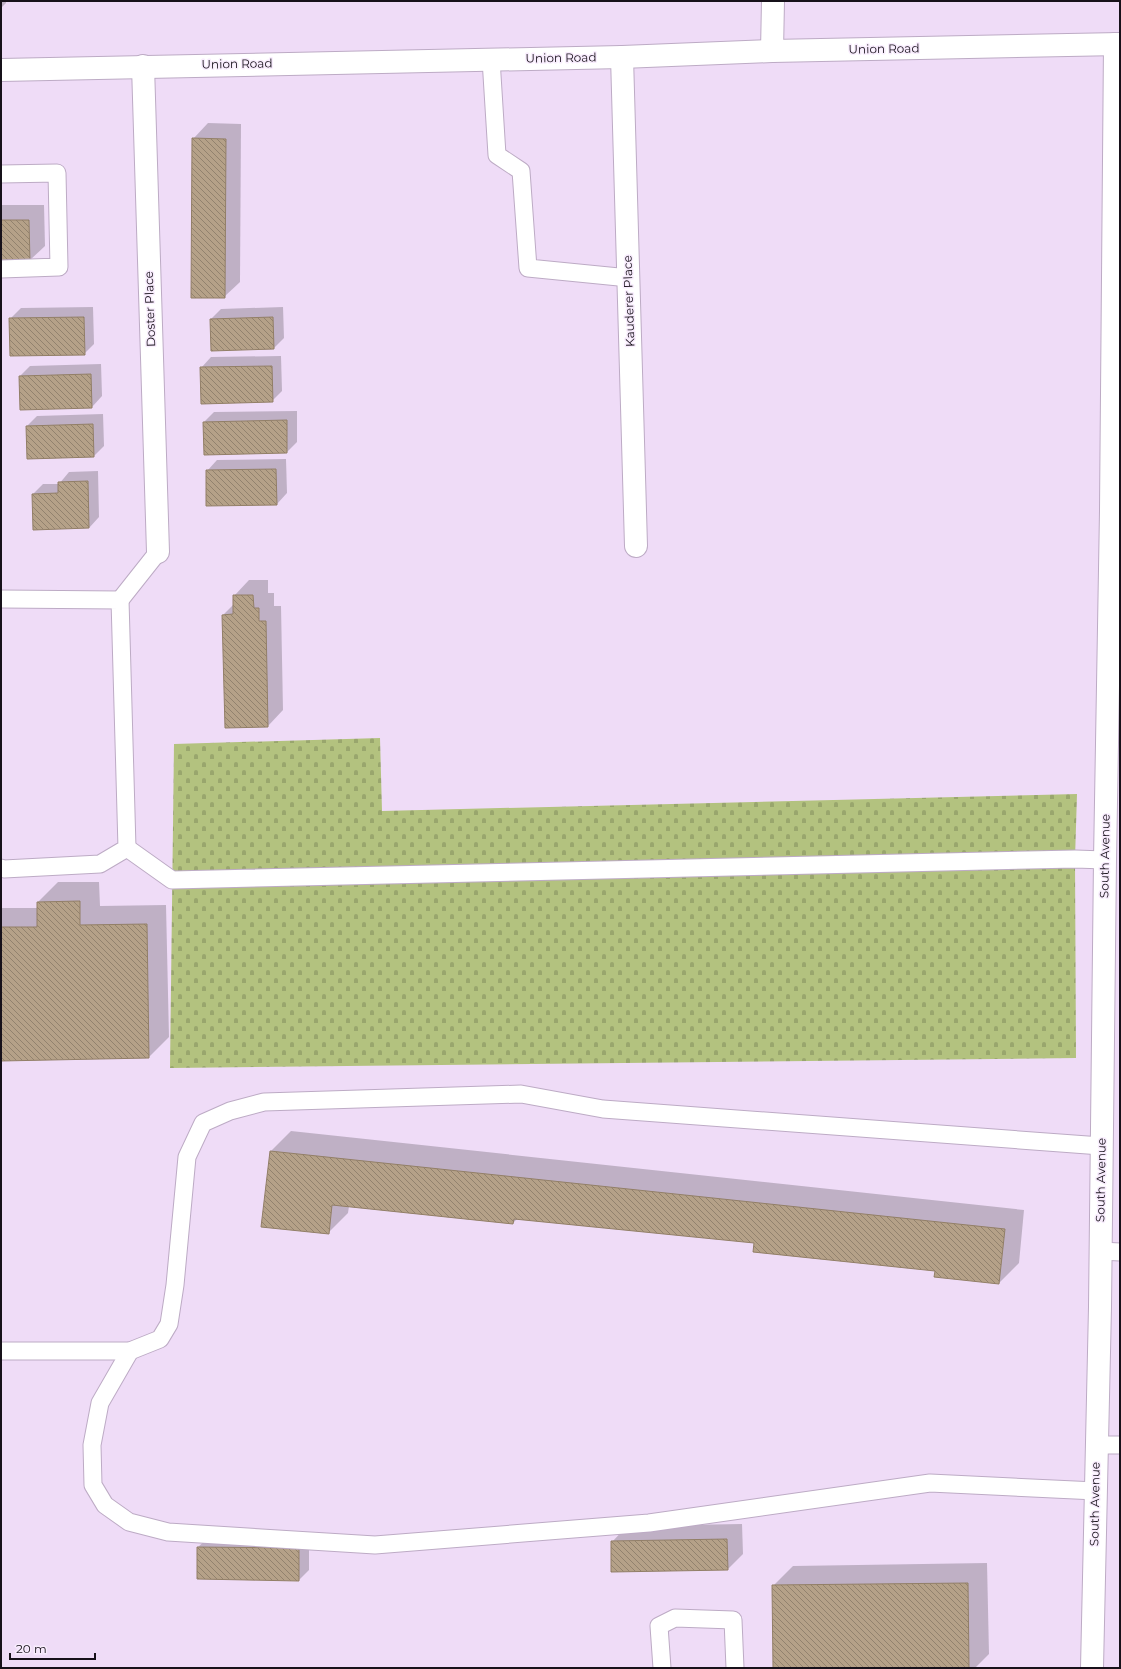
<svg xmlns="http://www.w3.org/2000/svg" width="1121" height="1669" viewBox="0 0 1121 1669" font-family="Montserrat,sans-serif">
	<defs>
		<pattern id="cemetery-stones" width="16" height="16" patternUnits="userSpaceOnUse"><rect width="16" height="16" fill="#b3c27f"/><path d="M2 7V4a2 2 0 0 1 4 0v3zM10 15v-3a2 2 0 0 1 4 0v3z" fill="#99a66d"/></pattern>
		<pattern id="building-back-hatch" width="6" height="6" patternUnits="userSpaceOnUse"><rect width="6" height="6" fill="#b5a188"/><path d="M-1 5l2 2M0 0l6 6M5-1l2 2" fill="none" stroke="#92826e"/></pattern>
	</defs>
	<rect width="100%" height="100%" fill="#efdcf7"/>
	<!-- cemetery -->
	<polygon fill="url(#cemetery-stones)" points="380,738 382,811 1077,794 1075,859 1076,1058 170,1068 174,744"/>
	<!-- shadow -->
	<g fill="#0003">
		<polygon points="1,1 6,1 6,3 1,8"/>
		<polygon points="208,123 241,124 240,282 224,297 193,139"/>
		<polygon points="1,205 44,205 45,246 29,261 1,262"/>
		<polygon points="93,307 94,344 84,354 10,319 21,308"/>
		<polygon points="283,307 284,338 274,348 211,319 221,309"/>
		<polygon points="1,352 2,378 1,380"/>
		<polygon points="281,356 282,391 272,401 201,368 211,357"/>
		<polygon points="101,364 102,396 92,407 20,376 30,366"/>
		<polygon points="297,411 297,442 287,452 204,422 214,412"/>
		<polygon points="103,414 104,446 94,456 28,458 27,426 37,416"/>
		<polygon points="286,459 287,493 277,504 207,471 217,460"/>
		<polygon points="98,471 99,517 89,528 33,494 43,484 59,484 69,472"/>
		<polygon points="249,580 268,580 268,593 274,593 274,606 281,606 283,710 268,726 223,615 234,604 234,596"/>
		<polygon points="58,882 99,882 100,906 166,905 169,1037 149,1057 1,1060 1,908 38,908 38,902"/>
		<polygon points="291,1131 1024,1210 1019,1263 999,1283 936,1270 755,1242 517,1219 513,1223 349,1206 348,1213 328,1233 262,1226 271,1151"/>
		<polygon points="742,1524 743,1554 728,1569 612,1542 627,1526"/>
		<polygon points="209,1537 309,1539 309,1570 299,1580 198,1547"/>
		<polygon points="987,1563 989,1654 975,1668 774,1668 773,1586 793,1566"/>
	</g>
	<!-- building -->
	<g fill="url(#building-back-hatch)" stroke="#927f67">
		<polygon points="192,138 226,139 225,298 191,298"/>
		<polygon points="1,220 29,220 30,262 1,263"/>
		<polygon points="84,317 85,355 10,356 9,318"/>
		<polygon points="273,317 274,349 211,351 210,319"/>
		<polygon points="272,366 273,402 201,404 200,367"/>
		<polygon points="91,374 92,408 20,410 19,376"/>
		<polygon points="287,420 287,453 204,455 203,422"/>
		<polygon points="93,424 94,457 27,459 26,426"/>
		<polygon points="276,469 277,505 206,506 206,470"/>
		<polygon points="88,481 89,528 33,530 32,494 58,493 58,482"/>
		<polygon points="233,595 253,595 254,608 259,608 259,621 266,621 268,727 225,728 222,615 233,614"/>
		<polygon points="80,901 80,925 147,924 149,1058 1,1061 1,927 37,927 37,902"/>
		<polygon points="270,1151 1005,1229 999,1284 934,1277 935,1271 753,1252 754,1243 514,1219 513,1224 332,1205 329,1234 261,1227"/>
		<polygon points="727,1539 728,1570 611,1572 611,1541"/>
		<polygon points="197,1547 299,1548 299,1581 197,1579"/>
		<polygon points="968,1583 969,1668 773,1668 772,1585"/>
	</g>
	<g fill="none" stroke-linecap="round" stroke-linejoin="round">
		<defs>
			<g id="lane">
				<polyline points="491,59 497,155 521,171 528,268 629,278"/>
				<polyline points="1,174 57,173 59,267 1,269"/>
				<polyline points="1,599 120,600 127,848 100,864 4,869 1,868"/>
				<polyline points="120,600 158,552"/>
				<polyline points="127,848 172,880 1075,859 1105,860"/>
				<polyline points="1100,1251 1120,1252"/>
				<polyline points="1,1351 130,1351 160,1339 169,1324 175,1285 187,1157 203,1123 230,1111 264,1102 521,1094 603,1109 1101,1146"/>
				<polyline points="130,1351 100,1403 92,1445 93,1485 105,1505 129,1522 168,1532 375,1545 649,1523 930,1483 1096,1491"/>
				<polyline points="1097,1445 1120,1445"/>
				<polyline points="662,1668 659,1626 675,1618 733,1620 735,1668"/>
			</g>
			<g id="street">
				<polyline points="622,57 636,546"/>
				<polyline points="143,66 158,552"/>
				<polyline points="1092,1668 1100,1307 1105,860 1111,511 1115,44"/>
			</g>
			<g id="secondary">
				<polyline points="772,51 773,1"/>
				<polyline points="1,70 622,57 772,51 1120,44"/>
			</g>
		</defs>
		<!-- lane casing -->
		<use href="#lane" stroke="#bdabc5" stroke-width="19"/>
		<!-- street casing -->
		<use href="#street" stroke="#bdabc5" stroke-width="24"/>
		<!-- secondary casing -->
		<use href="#secondary" stroke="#bdabc5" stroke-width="24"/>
		<!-- lane -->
		<use href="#lane" stroke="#fff" stroke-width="17"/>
		<!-- street -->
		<use href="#street" stroke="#fff" stroke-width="22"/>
		<!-- secondary -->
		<use href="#secondary" stroke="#fff" stroke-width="22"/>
	</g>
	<g text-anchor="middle" stroke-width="3" stroke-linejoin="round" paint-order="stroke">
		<!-- street labels -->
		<g font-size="12" fill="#17111a" stroke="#f8ecfd">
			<text transform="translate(884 49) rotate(-1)" y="4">Union Road</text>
			<text transform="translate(561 58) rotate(-1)" y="4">Union Road</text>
			<text transform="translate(237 64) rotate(-1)" y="4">Union Road</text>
			<text transform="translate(629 301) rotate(-92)" y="4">Kauderer Place</text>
			<text transform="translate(150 309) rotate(-92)" y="4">Doster Place</text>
			<text transform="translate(1105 856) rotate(-89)" y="4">South Avenue</text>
			<text transform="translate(1101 1180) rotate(-89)" y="4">South Avenue</text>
			<text transform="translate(1095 1504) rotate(-89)" y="4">South Avenue</text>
		</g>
	</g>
	<!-- border -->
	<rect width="1121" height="1669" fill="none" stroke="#17111a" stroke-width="4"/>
	<!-- scale -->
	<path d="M10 1653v6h85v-6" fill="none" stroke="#17111a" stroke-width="2"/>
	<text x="16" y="1653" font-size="12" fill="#17111a" stroke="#f8ecfd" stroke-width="3" paint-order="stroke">20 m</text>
</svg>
